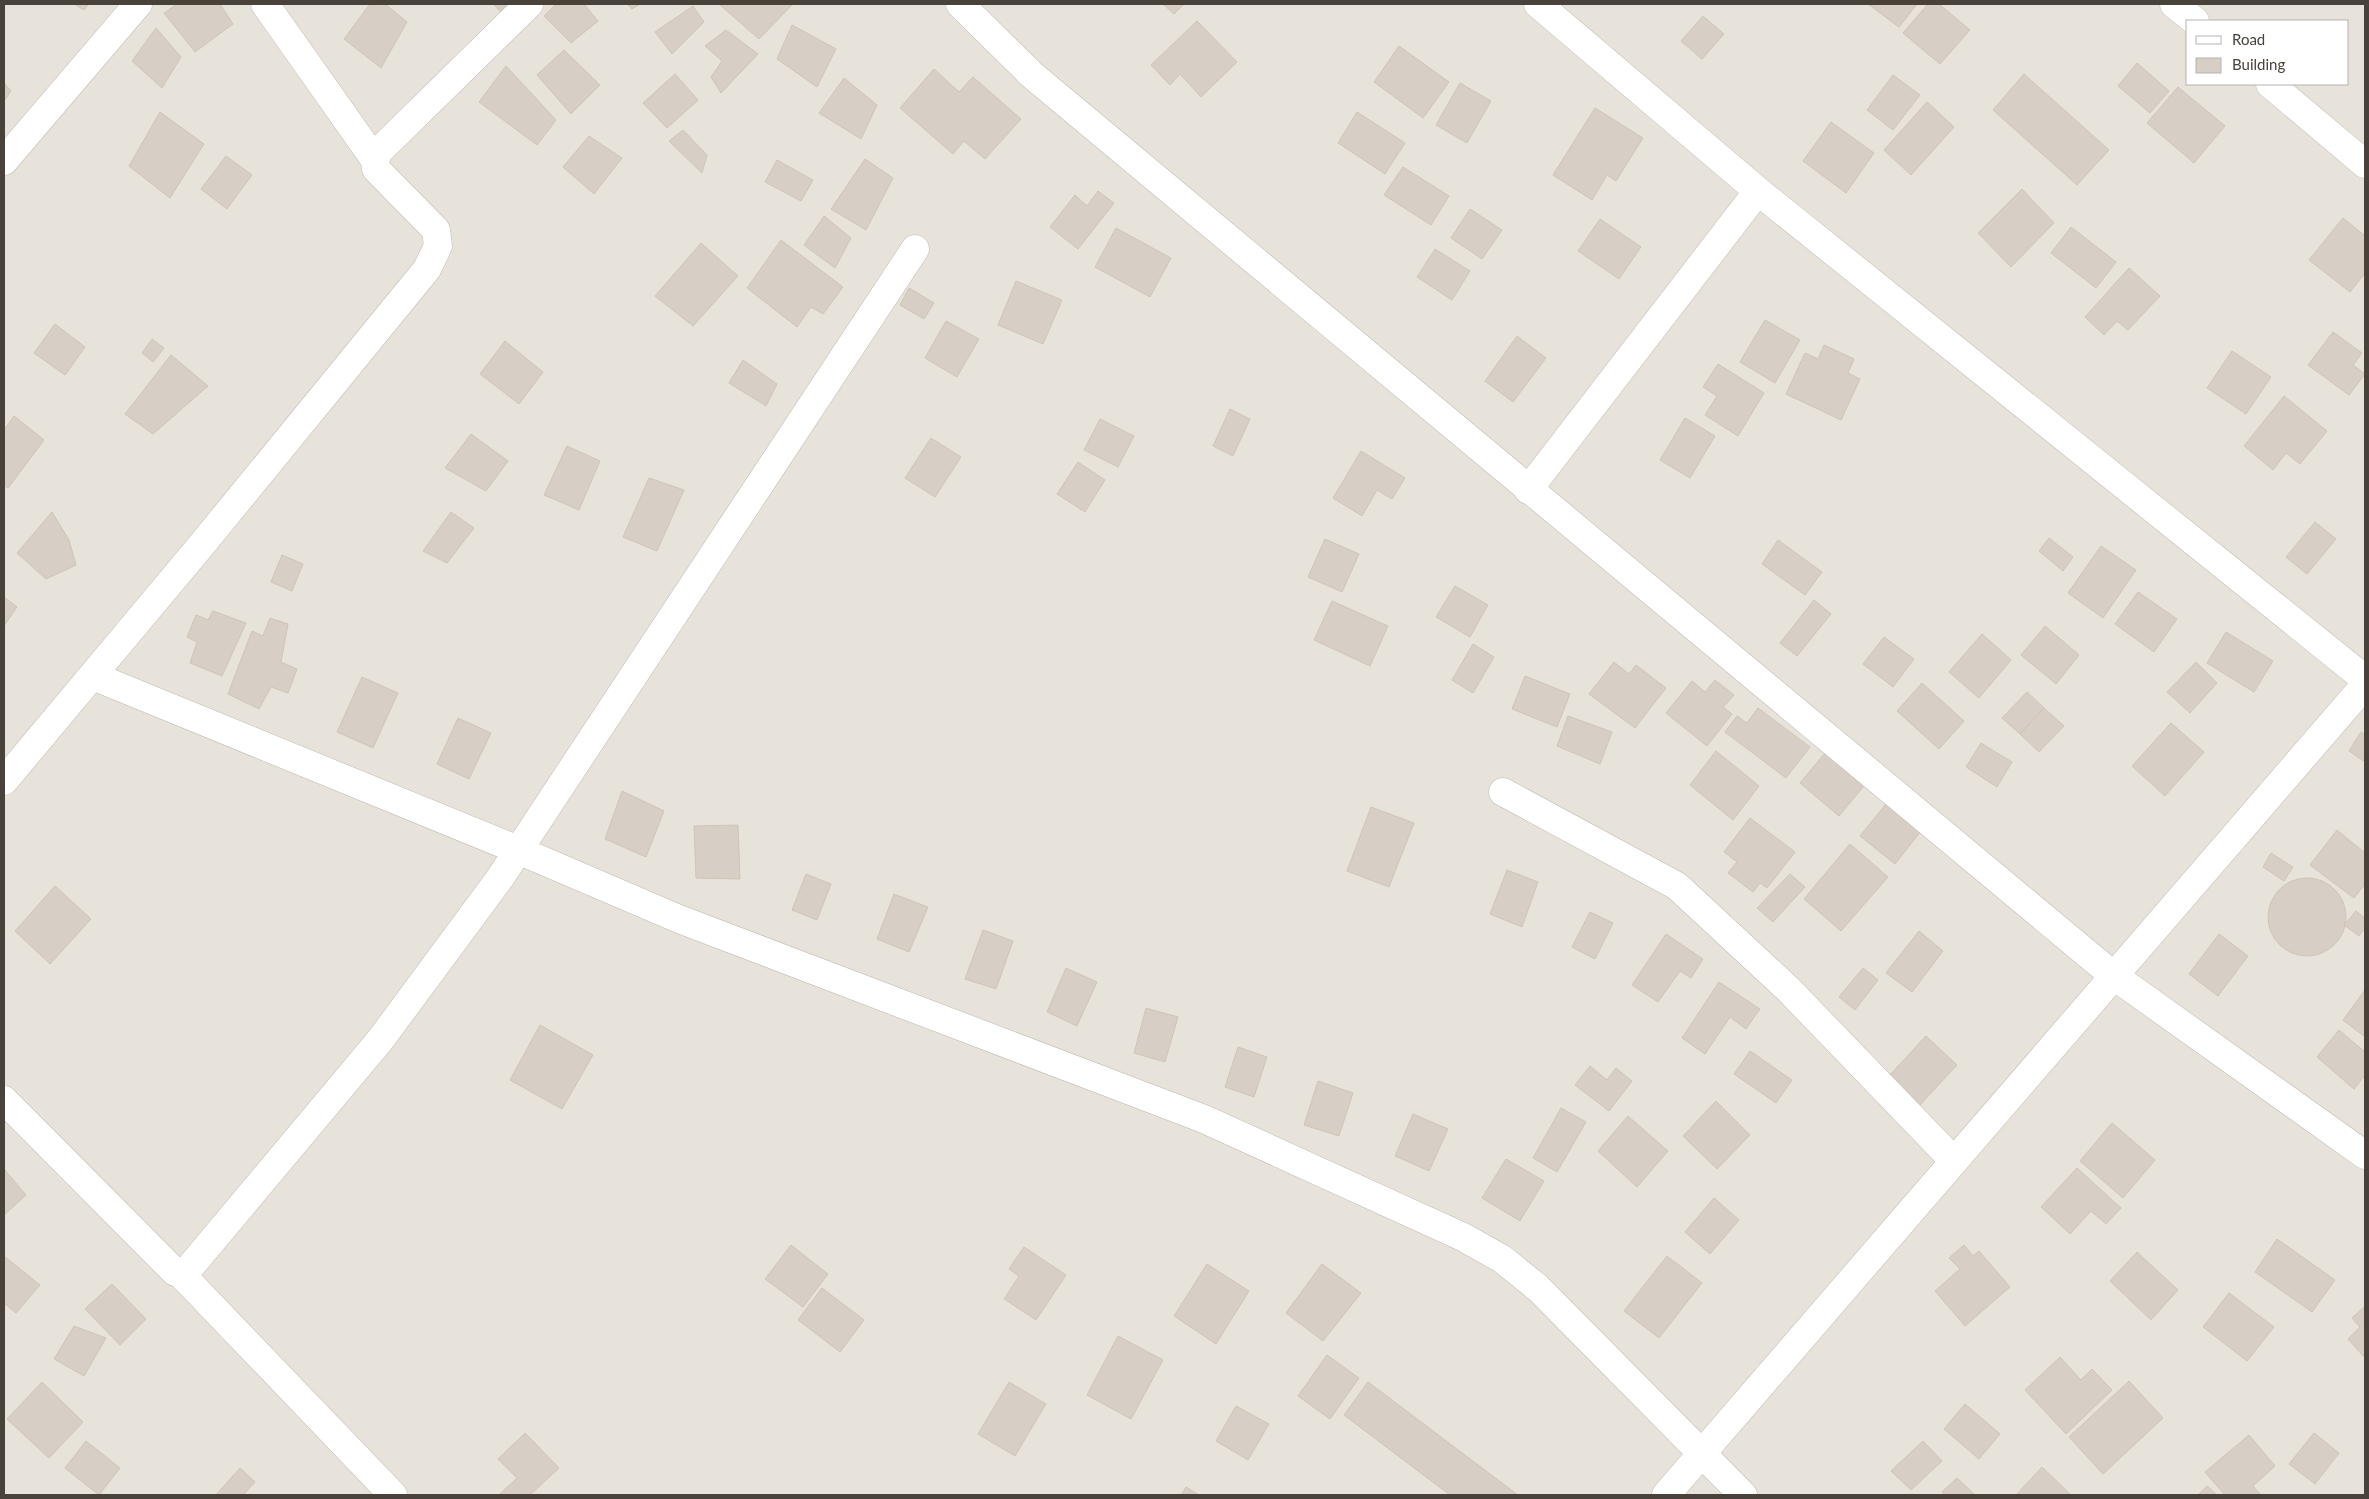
<svg xmlns="http://www.w3.org/2000/svg" width="2369" height="1499" viewBox="0 0 2369 1499" font-family="Lato,sans-serif">
	<rect width="100%" height="100%" fill="#f4f1eb"/>
	<!-- residential -->
	<path fill="#e7e3da" fill-rule="evenodd" d="M4,4H2365V1495H4ZM2188,21H2348V84H2188Z"/>
	<!-- building -->
	<g fill="#d7cfc5" stroke="#cfc4b6">
		<polygon points="74,4 89,4 84,10"/>
		<polygon points="177,4 220,4 233,24 195,52 164,13"/>
		<polygon points="370,4 385,4 407,22 381,68 344,39"/>
		<polygon points="493,4 508,4 501,12"/>
		<polygon points="556,4 584,4 598,21 571,43 544,16"/>
		<polygon points="627,4 640,4 632,9"/>
		<polygon points="719,4 793,4 759,39"/>
		<polygon points="1163,4 1184,4 1174,14"/>
		<polygon points="1868,4 1917,4 1899,27"/>
		<polygon points="1928,4 1939,4 1970,30 1940,64 1903,33"/>
		<polygon points="693,6 704,22 672,54 655,32"/>
		<polygon points="1703,16 1724,34 1702,59 1681,41"/>
		<polygon points="1197,21 1237,62 1201,97 1180,74 1170,85 1151,65"/>
		<polygon points="792,25 836,49 817,87 777,59"/>
		<polygon points="156,28 181,57 162,88 132,61"/>
		<polygon points="726,30 758,54 721,93 711,77 722,61 705,46"/>
		<polygon points="1399,46 1449,82 1423,118 1374,82"/>
		<polygon points="564,50 600,85 571,114 537,75"/>
		<polygon points="2137,63 2169,91 2150,113 2118,86"/>
		<polygon points="506,66 556,120 537,145 479,102"/>
		<polygon points="934,69 959,92 973,77 1021,119 985,159 964,141 953,154 900,108"/>
		<polygon points="675,74 698,100 667,128 643,103"/>
		<polygon points="2024,74 2109,150 2077,185 1993,110"/>
		<polygon points="1893,75 1920,95 1893,130 1867,110"/>
		<polygon points="844,78 877,105 861,139 819,113"/>
		<polygon points="4,83 11,91 4,101"/>
		<polygon points="1460,83 1491,101 1467,143 1436,125"/>
		<polygon points="2178,87 2225,126 2194,163 2147,123"/>
		<polygon points="1927,102 1954,127 1911,175 1884,150"/>
		<polygon points="1595,108 1643,138 1616,181 1607,175 1592,200 1553,175"/>
		<polygon points="160,112 204,144 170,198 129,166"/>
		<polygon points="1357,112 1405,143 1385,174 1338,143"/>
		<polygon points="1831,122 1874,153 1846,193 1803,161"/>
		<polygon points="683,130 707,155 702,173 669,141"/>
		<polygon points="589,136 622,158 594,194 563,167"/>
		<polygon points="226,156 252,175 227,209 201,189"/>
		<polygon points="865,159 893,178 866,230 831,209"/>
		<polygon points="777,160 813,180 801,201 765,182"/>
		<polygon points="1403,167 1449,196 1431,225 1384,195"/>
		<polygon points="2022,189 2054,223 2011,267 1978,233"/>
		<polygon points="1098,191 1114,203 1078,249 1050,227 1075,195 1087,206"/>
		<polygon points="1470,209 1502,230 1482,259 1451,238"/>
		<polygon points="824,216 851,238 835,268 804,245"/>
		<polygon points="2343,218 2365,236 2365,273 2350,292 2309,260"/>
		<polygon points="1600,219 1641,247 1619,279 1578,251"/>
		<polygon points="2071,227 2116,262 2096,288 2051,253"/>
		<polygon points="1116,228 1171,258 1150,297 1095,267"/>
		<polygon points="781,240 843,287 823,314 811,307 797,327 747,288"/>
		<polygon points="701,243 738,276 693,326 655,296"/>
		<polygon points="1435,249 1470,271 1452,300 1417,277"/>
		<polygon points="2129,268 2160,296 2128,330 2117,321 2104,335 2085,317"/>
		<polygon points="1016,281 1062,300 1043,344 998,325"/>
		<polygon points="909,288 934,303 924,319 900,305"/>
		<polygon points="1765,320 1800,340 1775,383 1740,362"/>
		<polygon points="946,321 979,339 957,377 925,358"/>
		<polygon points="55,324 85,347 65,375 34,353"/>
		<polygon points="2333,332 2362,353 2353,365 2365,374 2349,395 2308,365"/>
		<polygon points="1517,336 1546,358 1513,402 1485,381"/>
		<polygon points="152,339 164,348 153,362 142,353"/>
		<polygon points="505,341 543,372 519,404 480,374"/>
		<polygon points="1824,345 1854,359 1848,373 1860,379 1841,420 1786,394 1805,353 1818,359"/>
		<polygon points="2232,351 2271,377 2246,414 2207,388"/>
		<polygon points="171,355 208,386 153,434 125,414"/>
		<polygon points="743,360 777,384 766,406 729,383"/>
		<polygon points="1718,364 1764,393 1738,436 1705,415 1717,396 1703,387"/>
		<polygon points="2284,396 2327,431 2300,464 2286,453 2273,470 2244,446"/>
		<polygon points="1230,409 1250,419 1233,456 1213,446"/>
		<polygon points="14,416 44,440 8,488 4,485 4,430"/>
		<polygon points="1685,418 1715,436 1690,478 1660,460"/>
		<polygon points="1100,419 1134,436 1118,467 1084,450"/>
		<polygon points="471,434 508,461 486,491 445,468"/>
		<polygon points="931,438 961,457 935,497 905,478"/>
		<polygon points="567,446 600,461 579,510 544,495"/>
		<polygon points="1361,451 1405,478 1392,499 1377,490 1362,516 1333,498"/>
		<polygon points="1078,462 1105,480 1085,512 1057,494"/>
		<polygon points="649,478 684,490 657,551 623,537"/>
		<polygon points="52,512 69,540 76,565 46,579 17,553"/>
		<polygon points="451,512 474,528 447,563 423,551"/>
		<polygon points="2315,522 2336,539 2307,574 2286,557"/>
		<polygon points="2049,538 2073,557 2063,571 2039,551"/>
		<polygon points="1325,539 1359,554 1342,592 1308,577"/>
		<polygon points="1778,540 1822,572 1805,595 1762,564"/>
		<polygon points="2101,546 2136,570 2103,618 2068,593"/>
		<polygon points="282,555 303,564 292,591 271,582"/>
		<polygon points="1455,586 1488,605 1470,637 1436,617"/>
		<polygon points="2138,592 2177,619 2154,652 2115,624"/>
		<polygon points="4,597 17,607 4,626"/>
		<polygon points="1814,600 1831,614 1797,656 1780,643"/>
		<polygon points="1332,601 1388,626 1370,666 1314,640"/>
		<polygon points="213,611 246,623 222,676 190,663 197,642 187,637 196,615 208,620"/>
		<polygon points="270,618 288,624 281,662 297,669 288,693 271,687 259,709 228,694 252,631 263,636"/>
		<polygon points="2045,626 2079,655 2056,684 2021,655"/>
		<polygon points="2226,632 2273,661 2254,692 2207,663"/>
		<polygon points="1982,634 2011,660 1979,698 1949,672"/>
		<polygon points="1884,637 1914,659 1893,687 1863,664"/>
		<polygon points="1473,644 1494,657 1473,693 1452,680"/>
		<polygon points="1614,662 1629,674 1636,665 1666,688 1635,728 1589,694"/>
		<polygon points="2196,662 2217,683 2190,713 2167,692"/>
		<polygon points="1525,676 1570,694 1557,727 1512,709"/>
		<polygon points="362,677 398,693 373,748 337,732"/>
		<polygon points="1715,680 1734,695 1723,707 1732,714 1707,746 1666,713 1692,681 1705,692"/>
		<polygon points="1922,683 1964,721 1939,749 1897,711"/>
		<polygon points="2027,692 2044,708 2020,734 2002,718"/>
		<polygon points="1758,708 1810,747 1786,778 1725,732 1737,716 1747,723"/>
		<polygon points="2044,708 2064,726 2039,752 2020,734"/>
		<polygon points="1568,716 1612,732 1600,764 1557,746"/>
		<polygon points="458,718 491,733 469,779 437,764"/>
		<polygon points="2171,723 2204,752 2165,796 2132,766"/>
		<polygon points="2361,732 2365,735 2365,762 2349,751"/>
		<polygon points="1981,743 2012,762 1997,787 1966,767"/>
		<polygon points="1716,751 1759,786 1733,820 1690,785"/>
		<polygon points="1825,753 1864,786 1839,816 1800,783"/>
		<polygon points="622,791 664,811 646,857 605,839"/>
		<polygon points="1886,804 1921,831 1895,864 1860,836"/>
		<polygon points="1371,807 1414,823 1389,887 1347,871"/>
		<polygon points="1750,818 1795,852 1767,888 1760,883 1753,892 1728,873 1737,862 1724,852"/>
		<polygon points="738,825 740,879 696,878 694,826"/>
		<polygon points="2337,830 2365,853 2365,884 2354,898 2310,865"/>
		<polygon points="1850,844 1888,877 1841,931 1804,899"/>
		<polygon points="2271,853 2293,867 2284,881 2263,867"/>
		<polygon points="1507,870 1538,882 1522,927 1490,914"/>
		<polygon points="806,874 831,884 817,920 792,910"/>
		<polygon points="1790,874 1805,887 1773,922 1757,908"/>
		<circle cx="2307" cy="917" r="39"/>
		<polygon points="55,886 91,919 50,964 15,931"/>
		<polygon points="894,894 928,907 909,952 877,939"/>
		<polygon points="2356,911 2365,918 2365,928 2359,936 2344,925"/>
		<polygon points="1590,912 1613,923 1595,959 1572,947"/>
		<polygon points="983,930 1013,941 996,989 965,979"/>
		<polygon points="1919,931 1943,951 1912,992 1886,973"/>
		<polygon points="1666,934 1703,959 1691,978 1680,971 1658,1002 1632,985"/>
		<polygon points="2219,934 2248,956 2218,996 2189,974"/>
		<polygon points="1066,968 1097,982 1077,1026 1047,1012"/>
		<polygon points="1863,968 1878,980 1855,1010 1839,997"/>
		<polygon points="1719,982 1760,1009 1746,1029 1730,1017 1705,1054 1682,1038"/>
		<polygon points="2365,990 2365,1037 2343,1020"/>
		<polygon points="1146,1008 1178,1017 1165,1062 1134,1053"/>
		<polygon points="540,1025 593,1055 562,1109 510,1080"/>
		<polygon points="2339,1030 2365,1052 2365,1075 2354,1089 2317,1057"/>
		<polygon points="1926,1036 1957,1065 1920,1105 1889,1076"/>
		<polygon points="1238,1047 1267,1057 1254,1097 1225,1087"/>
		<polygon points="1750,1051 1792,1080 1776,1103 1734,1074"/>
		<polygon points="1590,1066 1607,1080 1616,1068 1632,1081 1609,1111 1575,1085"/>
		<polygon points="1318,1081 1353,1093 1339,1136 1304,1125"/>
		<polygon points="1716,1101 1750,1135 1717,1169 1683,1136"/>
		<polygon points="1561,1108 1586,1122 1557,1172 1533,1158"/>
		<polygon points="1413,1114 1448,1129 1429,1171 1395,1156"/>
		<polygon points="1628,1116 1668,1151 1637,1187 1598,1151"/>
		<polygon points="2112,1123 2155,1160 2123,1198 2080,1161"/>
		<polygon points="1506,1159 1544,1181 1520,1221 1482,1198"/>
		<polygon points="2077,1168 2121,1208 2106,1224 2091,1211 2070,1234 2041,1207"/>
		<polygon points="4,1169 26,1195 4,1215"/>
		<polygon points="1714,1198 1739,1220 1710,1254 1685,1232"/>
		<polygon points="2277,1239 2335,1280 2312,1312 2255,1272"/>
		<polygon points="791,1245 828,1274 803,1307 765,1279"/>
		<polygon points="1964,1245 1973,1256 1979,1251 2010,1287 1965,1326 1935,1291 1960,1269 1949,1258"/>
		<polygon points="1024,1247 1066,1275 1036,1320 1004,1299 1019,1276 1009,1269"/>
		<polygon points="2137,1252 2178,1290 2151,1320 2110,1281"/>
		<polygon points="4,1256 40,1285 16,1313 4,1303"/>
		<polygon points="1667,1256 1702,1283 1659,1338 1624,1311"/>
		<polygon points="1207,1264 1249,1291 1216,1344 1174,1316"/>
		<polygon points="1322,1264 1361,1293 1323,1341 1286,1313"/>
		<polygon points="112,1284 146,1319 120,1345 85,1309"/>
		<polygon points="822,1288 864,1320 840,1352 798,1320"/>
		<polygon points="2229,1293 2274,1327 2247,1361 2203,1327"/>
		<polygon points="2365,1306 2365,1358 2348,1339 2360,1327 2352,1318"/>
		<polygon points="74,1326 106,1338 84,1376 54,1359"/>
		<polygon points="1118,1336 1163,1360 1131,1419 1087,1395"/>
		<polygon points="1327,1355 1359,1378 1330,1419 1298,1396"/>
		<polygon points="2060,1357 2081,1380 2092,1369 2112,1390 2066,1434 2025,1390"/>
		<polygon points="2129,1381 2163,1418 2103,1474 2069,1437"/>
		<polygon points="42,1382 83,1422 49,1458 7,1419"/>
		<polygon points="1009,1382 1046,1404 1015,1456 978,1434"/>
		<polygon points="1368,1382 1518,1495 1450,1495 1344,1415"/>
		<polygon points="1965,1404 2000,1434 1979,1459 1944,1429"/>
		<polygon points="1236,1406 1269,1424 1248,1460 1216,1441"/>
		<polygon points="525,1433 559,1468 530,1495 499,1495 517,1478 498,1459"/>
		<polygon points="2314,1433 2339,1453 2315,1484 2289,1464"/>
		<polygon points="2249,1435 2275,1466 2253,1486 2261,1495 2225,1495 2205,1472"/>
		<polygon points="86,1441 120,1468 99,1495 65,1468"/>
		<polygon points="1923,1441 1942,1461 1911,1490 1891,1471"/>
		<polygon points="2042,1467 2071,1495 2016,1495"/>
		<polygon points="240,1468 255,1482 243,1495 216,1495"/>
		<polygon points="1957,1478 1975,1495 1945,1495 1942,1492"/>
		<polygon points="2207,1486 2217,1495 2198,1495"/>
		<polygon points="1186,1487 1199,1495 1181,1495"/>
	</g>
	<g fill="none" stroke-linecap="round" stroke-linejoin="round">
		<defs>
			<g id="street">
				<polyline points="265,4 375,160"/>
				<polyline points="960,4 1032,75 2114,976 2365,1155"/>
				<polyline points="1538,4 1758,191 2365,679"/>
				<polyline points="2174,4 2195,21"/>
				<polyline points="2270,84 2365,164"/>
				<polyline points="4,161 138,4"/>
				<polyline points="1528,490 1758,191"/>
				<polyline points="93,676 518,850 679,919 1204,1119 1463,1237 1502,1259 1538,1288 1743,1495"/>
				<polyline points="4,781 204,542 427,269 438,246 436,230 376,169 375,160 379,151 529,4"/>
				<polyline points="1503,792 1677,886 1788,989 1954,1161"/>
				<polyline points="4,1100 175,1272 186,1272 381,1039 500,878 915,249"/>
				<polyline points="180,1273 393,1495"/>
				<polyline points="1666,1495 2365,685"/>
			</g>
		</defs>
		<!-- street casing -->
		<use href="#street" stroke="#c2bbb2" stroke-width="29"/>
		<!-- street -->
		<use href="#street" stroke="#fff" stroke-width="28"/>
	</g>
	<!-- border -->
	<rect width="2369" height="1499" fill="none" stroke="#48423a" stroke-width="10"/>
	<!-- legend -->
	<rect x="2186" y="20" width="162" height="65" fill="#ffffff" stroke="#b6b3b0"/>
	<rect x="2196" y="36" width="25" height="8" fill="#ffffff" stroke="#b6b3b0"/>
	<text x="2232" y="45" font-size="15" fill="#48423a">Road</text>
	<rect x="2196" y="58" width="25" height="15" fill="#d7cfc5" stroke="#b6b3b0"/>
	<text x="2232" y="70" font-size="15" fill="#48423a">Building</text>
</svg>
